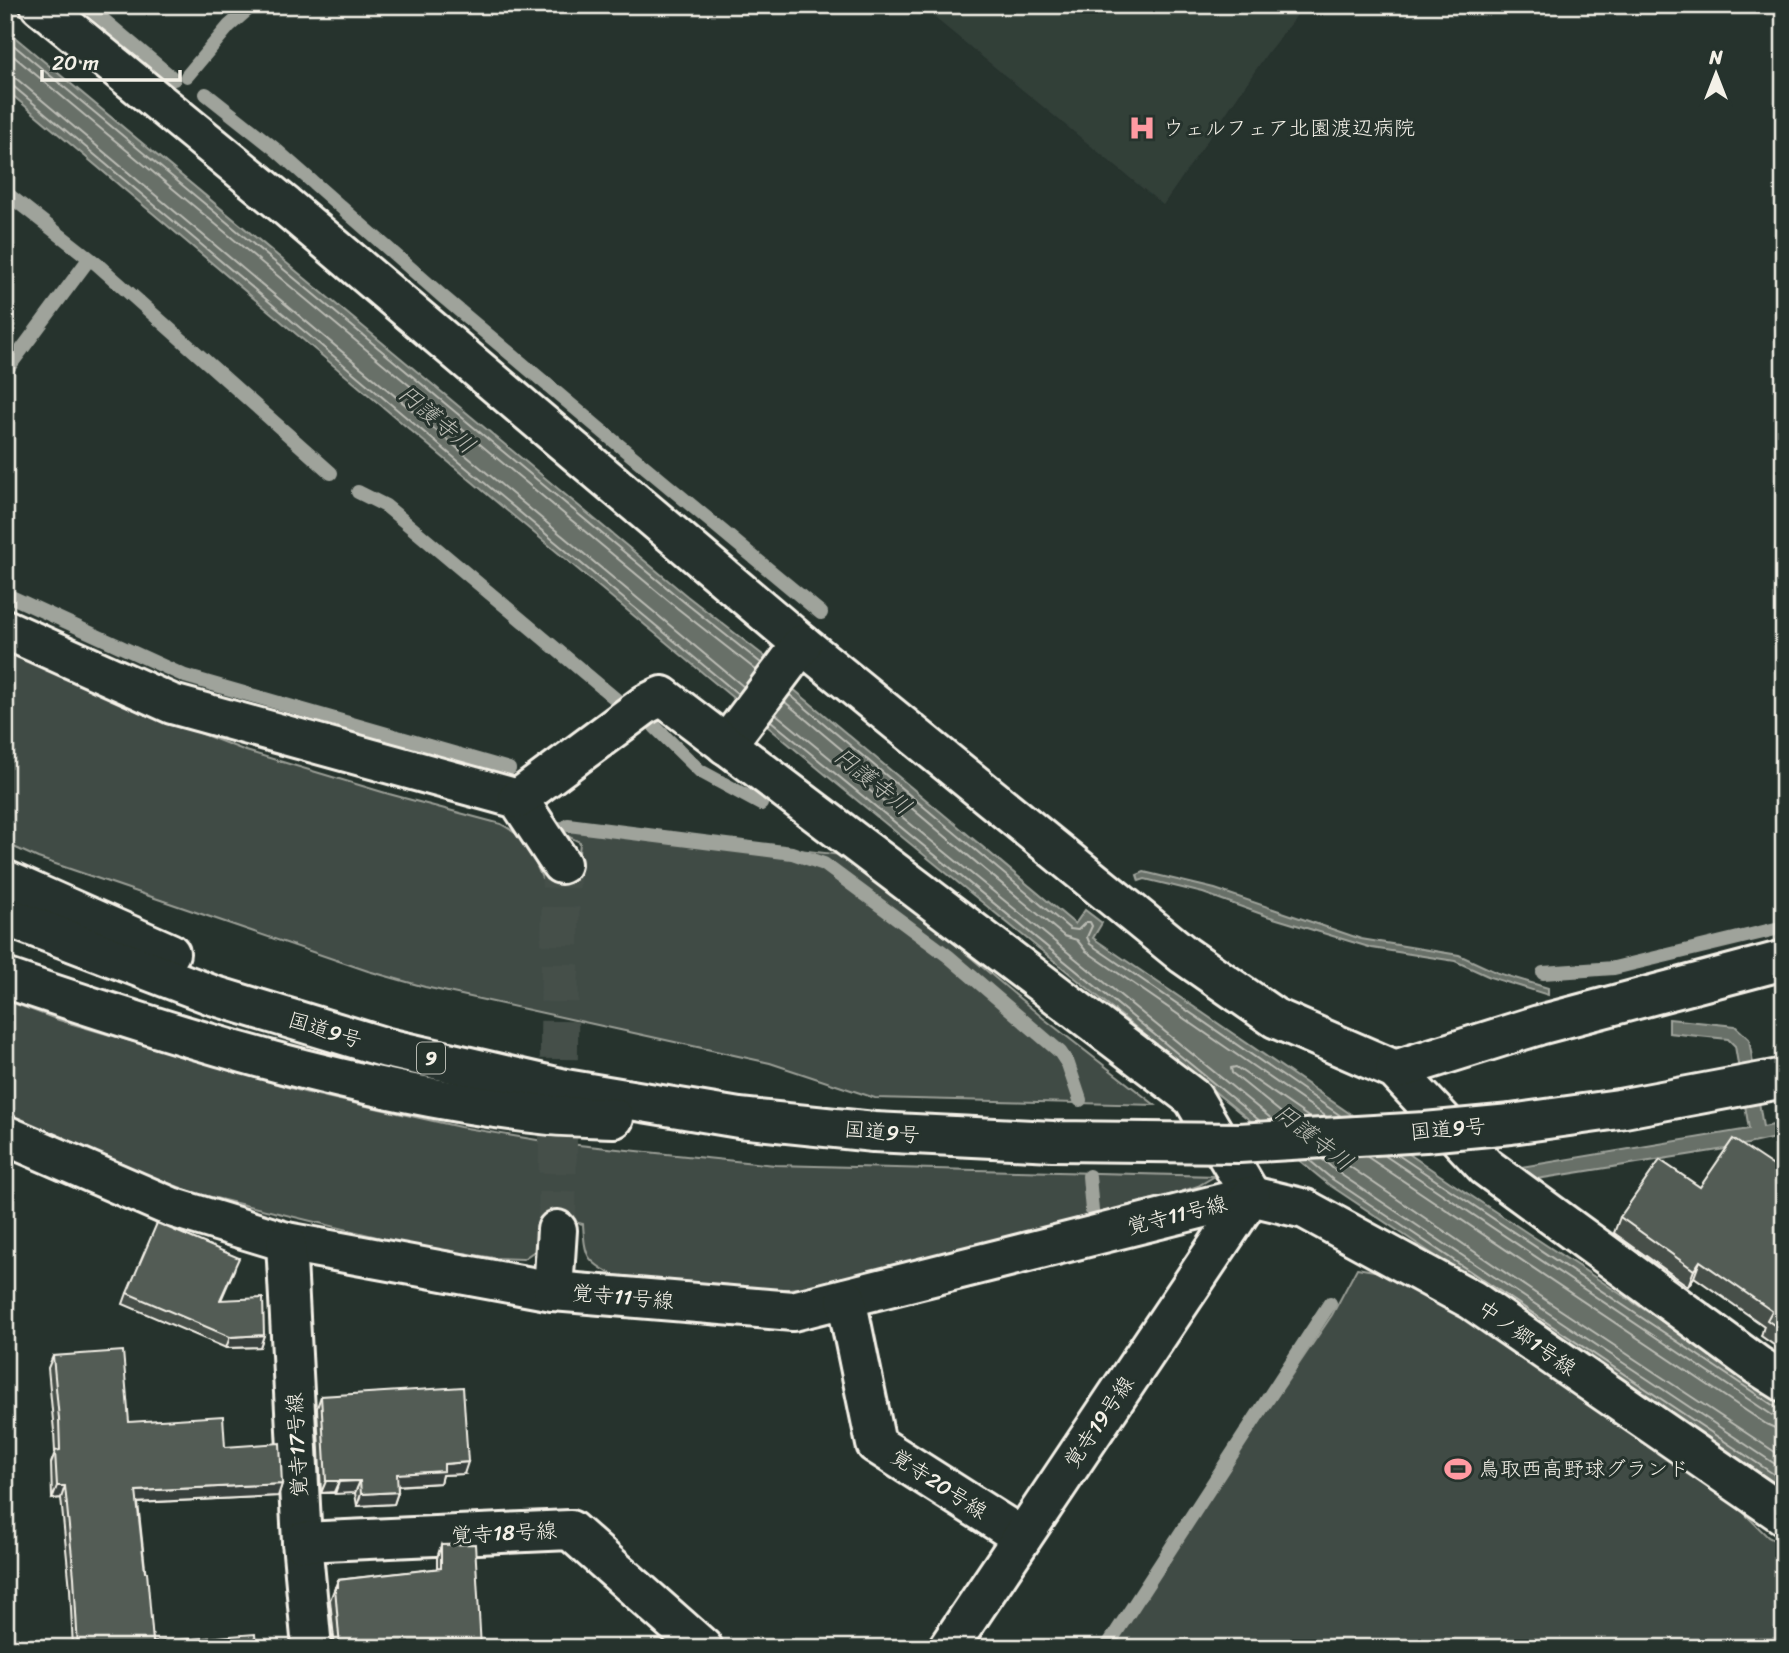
<svg xmlns="http://www.w3.org/2000/svg" width="1789" height="1653" viewBox="0 0 1789 1653" font-family="Sriracha,'Klee One',sans-serif">
	<rect width="100%" height="100%" fill="#26332d"/>
	<filter id="ink" filterUnits="userSpaceOnUse"><feTurbulence type="fractalNoise" baseFrequency=".0143" numOctaves="2"/><feDisplacementMap in="SourceGraphic" scale="14" xChannelSelector="R" yChannelSelector="G"/><feConvolveMatrix kernelMatrix="1 2 1 2 8 2 1 2 1" color-interpolation-filters="sRGB"/></filter>
	<g filter="url(#ink)">
		<!-- built -->
		<polygon fill="#333f39" points="919,5 1305,5 1268,52 1163,205"/>
		<!-- green -->
		<g fill="#414b45" stroke="#9a9e96" stroke-width="2">
			<path d="M5,649L146,712L246,751L389,794L501,824C528,838 530,851 542,878L576,884L580,842L559,832L560,822L850,856L1043,1018L1155,1105L875,1098L770,1063L425,987L368,971L38,858L5,843Z"/>
			<path d="M5,1000L59,1020L304,1092L460,1127L549,1142L775,1165L1215,1176L1198,1186L1177,1193L809,1287L766,1291L614,1275C585,1261 585,1255 583,1224L550,1216L546,1231L536,1250L523,1259L494,1258L406,1244L195,1193L136,1171L5,1113Z"/>
			<polygon points="1357,1268 1380,1272 1441,1304 1557,1377 1725,1494 1768,1537 1784,1545 1784,1648 1111,1648 1244,1445 1332,1315"/>
		</g>
		<!-- water -->
		<g fill="#676f68" stroke="#9fa39b" stroke-width="2">
			<polygon points="5,29 687,596 768,659 792,688 1075,924 1085,910 1102,923 1093,938 1450,1182 1654,1316 1784,1404 1784,1489 1328,1184 826,775 452,465 5,89"/>
			<polygon points="1144,872 1215,889 1361,939 1459,955 1498,973 1548,988 1548,995 1490,977 1455,961 1372,948 1267,916 1203,893 1145,879 1139,881 1137,875"/>
			<polygon points="1669,1019 1735,1026 1749,1039 1763,1127 1784,1123 1784,1136 1725,1149 1524,1181 1521,1167 1749,1129 1735,1046 1728,1039 1669,1033"/>
		</g>
		<g fill="none" stroke-linecap="round" stroke-linejoin="round">
			<!-- shore -->
			<g stroke="#bcbdb5" stroke-width="2">
				<polyline points="5,38 683,601 761,663"/>
				<polyline points="5,49 677,608 756,670"/>
				<polyline points="5,76 11,76 18,80 463,453 744,687"/>
				<polyline points="5,84 13,86 457,460 738,694"/>
				<polyline points="790,695 1070,929 1078,930 1086,922 1090,922 1092,926 1087,937 1090,944 1341,1116"/>
				<polyline points="785,702 1064,936 1077,940 1086,951 1327,1117"/>
				<polyline points="776,714 1273,1120"/>
				<polyline points="771,721 1260,1121"/>
				<polyline points="1289,1119 1232,1073 1231,1068 1236,1067 1310,1118"/>
				<polyline points="1384,1155 1772,1415 1784,1418"/>
				<polyline points="1398,1155 1777,1408 1784,1409"/>
				<polyline points="1366,1156 1766,1424 1775,1428 1784,1428"/>
				<polyline points="1337,1158 1538,1295 1784,1458"/>
				<polyline points="1322,1159 1337,1172 1784,1470"/>
				<polyline points="1309,1160 1332,1179 1784,1481"/>
			</g>
			<!-- stream -->
			<g stroke="#9fa39b" stroke-width="14">
				<polyline points="86,5 174,79"/>
				<polyline points="187,76 229,26 253,5"/>
				<polyline points="206,94 274,148 442,296 608,436 821,613"/>
				<polyline points="5,192 98,265 331,473"/>
				<polyline points="5,372 89,259"/>
				<polyline points="358,492 386,506 618,701"/>
				<polyline points="5,594 185,676 509,769"/>
				<polyline points="655,727 700,771 761,804"/>
				<polyline points="568,825 792,853 824,864 948,956 1060,1052 1068,1064 1080,1100"/>
				<polyline points="1543,973 1614,968 1784,927"/>
				<polyline points="1089,1176 1092,1211"/>
				<polyline points="1106,1648 1330,1303"/>
			</g>
			<!-- minor-tunnel -->
			<polyline stroke="#455049" stroke-width="38" stroke-dasharray="38 19" stroke-linecap="butt" points="557,1230 561,864"/>
			<defs>
				<g id="minor">
					<polyline points="40,5 288,208 802,644 1184,955 1275,1018 1395,1070 1486,1167 1757,1365 1784,1382"/>
					<polyline points="5,629 172,704 518,799 561,864"/>
					<polyline points="726,745 802,644"/>
					<polyline points="518,799 646,704 662,696 1193,1098 1251,1196"/>
					<polyline points="1395,1070 1539,1025 1784,960"/>
					<polyline points="5,1135 171,1207 286,1242 553,1291 793,1311 1251,1196 1305,1209 1472,1300 1784,1515"/>
					<polyline points="286,1242 302,1542 312,1648"/>
					<polyline points="553,1291 557,1230"/>
					<polyline points="846,1298 876,1444 1022,1537"/>
					<polyline points="302,1542 570,1530 703,1648"/>
					<polyline points="948,1648 1251,1196"/>
				</g>
				<g id="trunk">
					<polyline points="5,880 170,953"/>
					<polyline points="5,916 212,995 387,1048 565,1089 739,1118 874,1132"/>
					<path d="M5,978C182,1038 364,1095 550,1115C572,1117 593,1117 614,1118"/>
				</g>
			</defs>
			<!-- minor casing -->
			<use href="#minor" stroke="#f4f1e8" stroke-width="44"/>
			<!-- trunk casing -->
			<use href="#trunk" stroke="#f4f1e8" stroke-width="44"/>
			<!-- minor -->
			<use href="#minor" stroke="#26332d" stroke-width="38"/>
			<!-- trunk -->
			<use href="#trunk" stroke="#26332d" stroke-width="38"/>
			<defs>
				<polyline id="trunk-bridge" points="874,1132 1053,1141 1239,1143 1425,1132 1511,1124 1619,1109 1784,1078"/>
			</defs>
			<!-- trunk-bridge casing -->
			<use href="#trunk-bridge" stroke="#f4f1e8" stroke-width="44" stroke-linecap="butt"/>
			<!-- trunk-bridge -->
			<use href="#trunk-bridge" stroke="#26332d" stroke-width="38"/>
		</g>
		<!-- wall -->
		<g fill="#474f49" stroke="#f4f1e8" stroke-width="2">
			<polygon points="1784,1173 1784,1352 1761,1336 1764,1326 1694,1277 1688,1286 1614,1233 1620,1217 1700,1187"/>
			<polygon points="234,1270 221,1300 264,1335 260,1347 226,1348 123,1304 127,1293"/>
			<polygon points="53,1356 129,1422 225,1447 282,1484 278,1496 138,1503 153,1642 256,1648 73,1648 70,1589 61,1498 52,1499 51,1463 55,1452 54,1431 48,1368"/>
			<polygon points="321,1396 464,1474 442,1475 440,1483 398,1486 398,1492 394,1504 357,1506 355,1493 321,1493 317,1408"/>
			<polygon points="441,1545 481,1648 335,1648 330,1600 338,1580 437,1569 437,1558"/>
		</g>
		<!-- shaded-wall -->
		<g fill="#39403c" stroke="#f4f1e8" stroke-width="2">
			<polygon points="1700,1261 1694,1277 1688,1286 1694,1270"/>
			<polygon points="264,1335 260,1347 226,1348 230,1337"/>
			<polygon points="468,1462 464,1474 442,1475 440,1483 392,1486 397,1474 444,1464"/>
			<polygon points="326,1481 339,1481 334,1492 321,1493"/>
			<polygon points="360,1481 355,1493 335,1494 339,1482"/>
			<polygon points="282,1484 278,1496 132,1503 136,1491"/>
			<polygon points="57,1486 65,1486 61,1498 52,1499"/>
			<polygon points="398,1492 394,1504 357,1506 361,1494"/>
		</g>
		<!-- building -->
		<g fill="#525c55" stroke="#f4f1e8" stroke-width="2">
			<polygon points="1733,1139 1784,1173 1784,1332 1767,1320 1772,1311 1700,1261 1694,1270 1620,1217 1660,1160 1700,1187"/>
			<polygon points="157,1223 239,1258 220,1300 263,1298 264,1335 230,1337 127,1293"/>
			<polygon points="123,1351 129,1422 223,1416 225,1447 280,1443 282,1484 136,1491 145,1572 147,1572 153,1642 255,1634 256,1648 78,1648 74,1577 65,1486 57,1486 55,1451 60,1450 59,1419 53,1356"/>
			<polygon points="463,1387 468,1462 444,1464 444,1471 397,1474 398,1492 361,1494 360,1481 326,1481 321,1396"/>
			<polygon points="475,1544 481,1648 340,1648 335,1587 338,1587 338,1580 441,1568 441,1545"/>
		</g>
	</g>
	<!-- icons -->
	<defs>
		<symbol id="hospital-bare" viewBox="-9 -9 18 18"><path d="M-5-5h3v3.5h4V-5h3V5h-3V1.5h-4V5h-3Z" fill="#ff9aa2" stroke="#26332d" stroke-width="2.5" paint-order="stroke"/></symbol>
		<symbol id="stadium-bare" viewBox="-9 -9 18 18"><path d="M0-5a6.5 5 0 1 0 0 10a6.5 5 0 1 0 0-10ZM-3.5-1.8h7v3.6h-7Z" fill="#ff9aa2" stroke="#26332d" stroke-width="2.5" paint-order="stroke"/></symbol>
	</defs>
	<g fill-rule="evenodd">
		<use href="#hospital-bare" x="1123" y="109" width="38" height="38"/>
		<use href="#stadium-bare" x="1439" y="1450" width="38" height="38"/>
	</g>
	<g text-anchor="middle" stroke-width="6" stroke-linejoin="round" paint-order="stroke">
		<!-- shield labels -->
		<rect fill="#26332d" stroke="#b6b8b0" stroke-width="2" x="417" y="1042.5" width="28" height="31" rx="5"/>
		<g font-size="19" font-weight="bold" fill="#f4f1e8">
			<text x="431" y="1065">9</text>
		</g>
		<!-- poi labels -->
		<g font-size="21" fill="#f4f1e8" stroke="#26332d" text-anchor="start">
			<text x="1163" y="135">ウェルフェア北園渡辺病院</text>
			<text x="1479" y="1476">鳥取西高野球グランド</text>
		</g>
		<!-- street labels -->
		<g font-size="21" fill="#f4f1e8" stroke="#26332d">
			<text transform="translate(325 1030) rotate(17)" y="7">国道9号</text>
			<text transform="translate(1448 1129) rotate(-5)" y="7">国道9号</text>
			<text transform="translate(882 1132) rotate(5)" y="7">国道9号</text>
			<text transform="translate(1177 1215) rotate(-14)" y="7">覚寺11号線</text>
			<text transform="translate(623 1297) rotate(5)" y="7">覚寺11号線</text>
			<text transform="translate(1527 1338) rotate(35)" y="7">中ノ郷1号線</text>
			<text transform="translate(1099 1422) rotate(-56)" y="7">覚寺19号線</text>
			<text transform="translate(297 1445) rotate(-93)" y="7">覚寺17号線</text>
			<text transform="translate(939 1484) rotate(33)" y="7">覚寺20号線</text>
			<text transform="translate(504 1533) rotate(-3)" y="7">覚寺18号線</text>
		</g>
		<!-- water labels -->
		<g font-size="23" font-style="italic" fill="#bcbdb5" stroke="#26332d">
			<text transform="translate(437 419) rotate(40)" y="8">円護寺川</text>
			<text transform="translate(873 781) rotate(39)" y="8">円護寺川</text>
			<text transform="translate(1314 1137) rotate(38)" y="8">円護寺川</text>
		</g>
	</g>
	<!-- margin -->
	<rect width="1789" height="1653" fill="none" stroke="#26332d" stroke-width="28"/>
	<rect x="14" y="14" width="1761" height="1625" fill="none" stroke="#f4f1e8" stroke-width="2.5" filter="url(#ink)"/>
	<!-- north arrow -->
	<g transform="translate(1716 74)" stroke="#26332d" stroke-width="5" paint-order="stroke">
	<path d="M0-5L12 26L0 18L-12 26Z" fill="#f4f1e8"/>
	<text y="-10" font-size="19" font-weight="bold" text-anchor="middle" fill="#f4f1e8">N</text>
	</g>
	<!-- scale -->
	<path d="M42 70v10h138v-10" fill="none" stroke="#f4f1e8" stroke-width="3.5"/>
	<text x="52" y="70" font-size="21" fill="#f4f1e8" stroke="#26332d" stroke-width="5" paint-order="stroke">20 m</text>
</svg>
